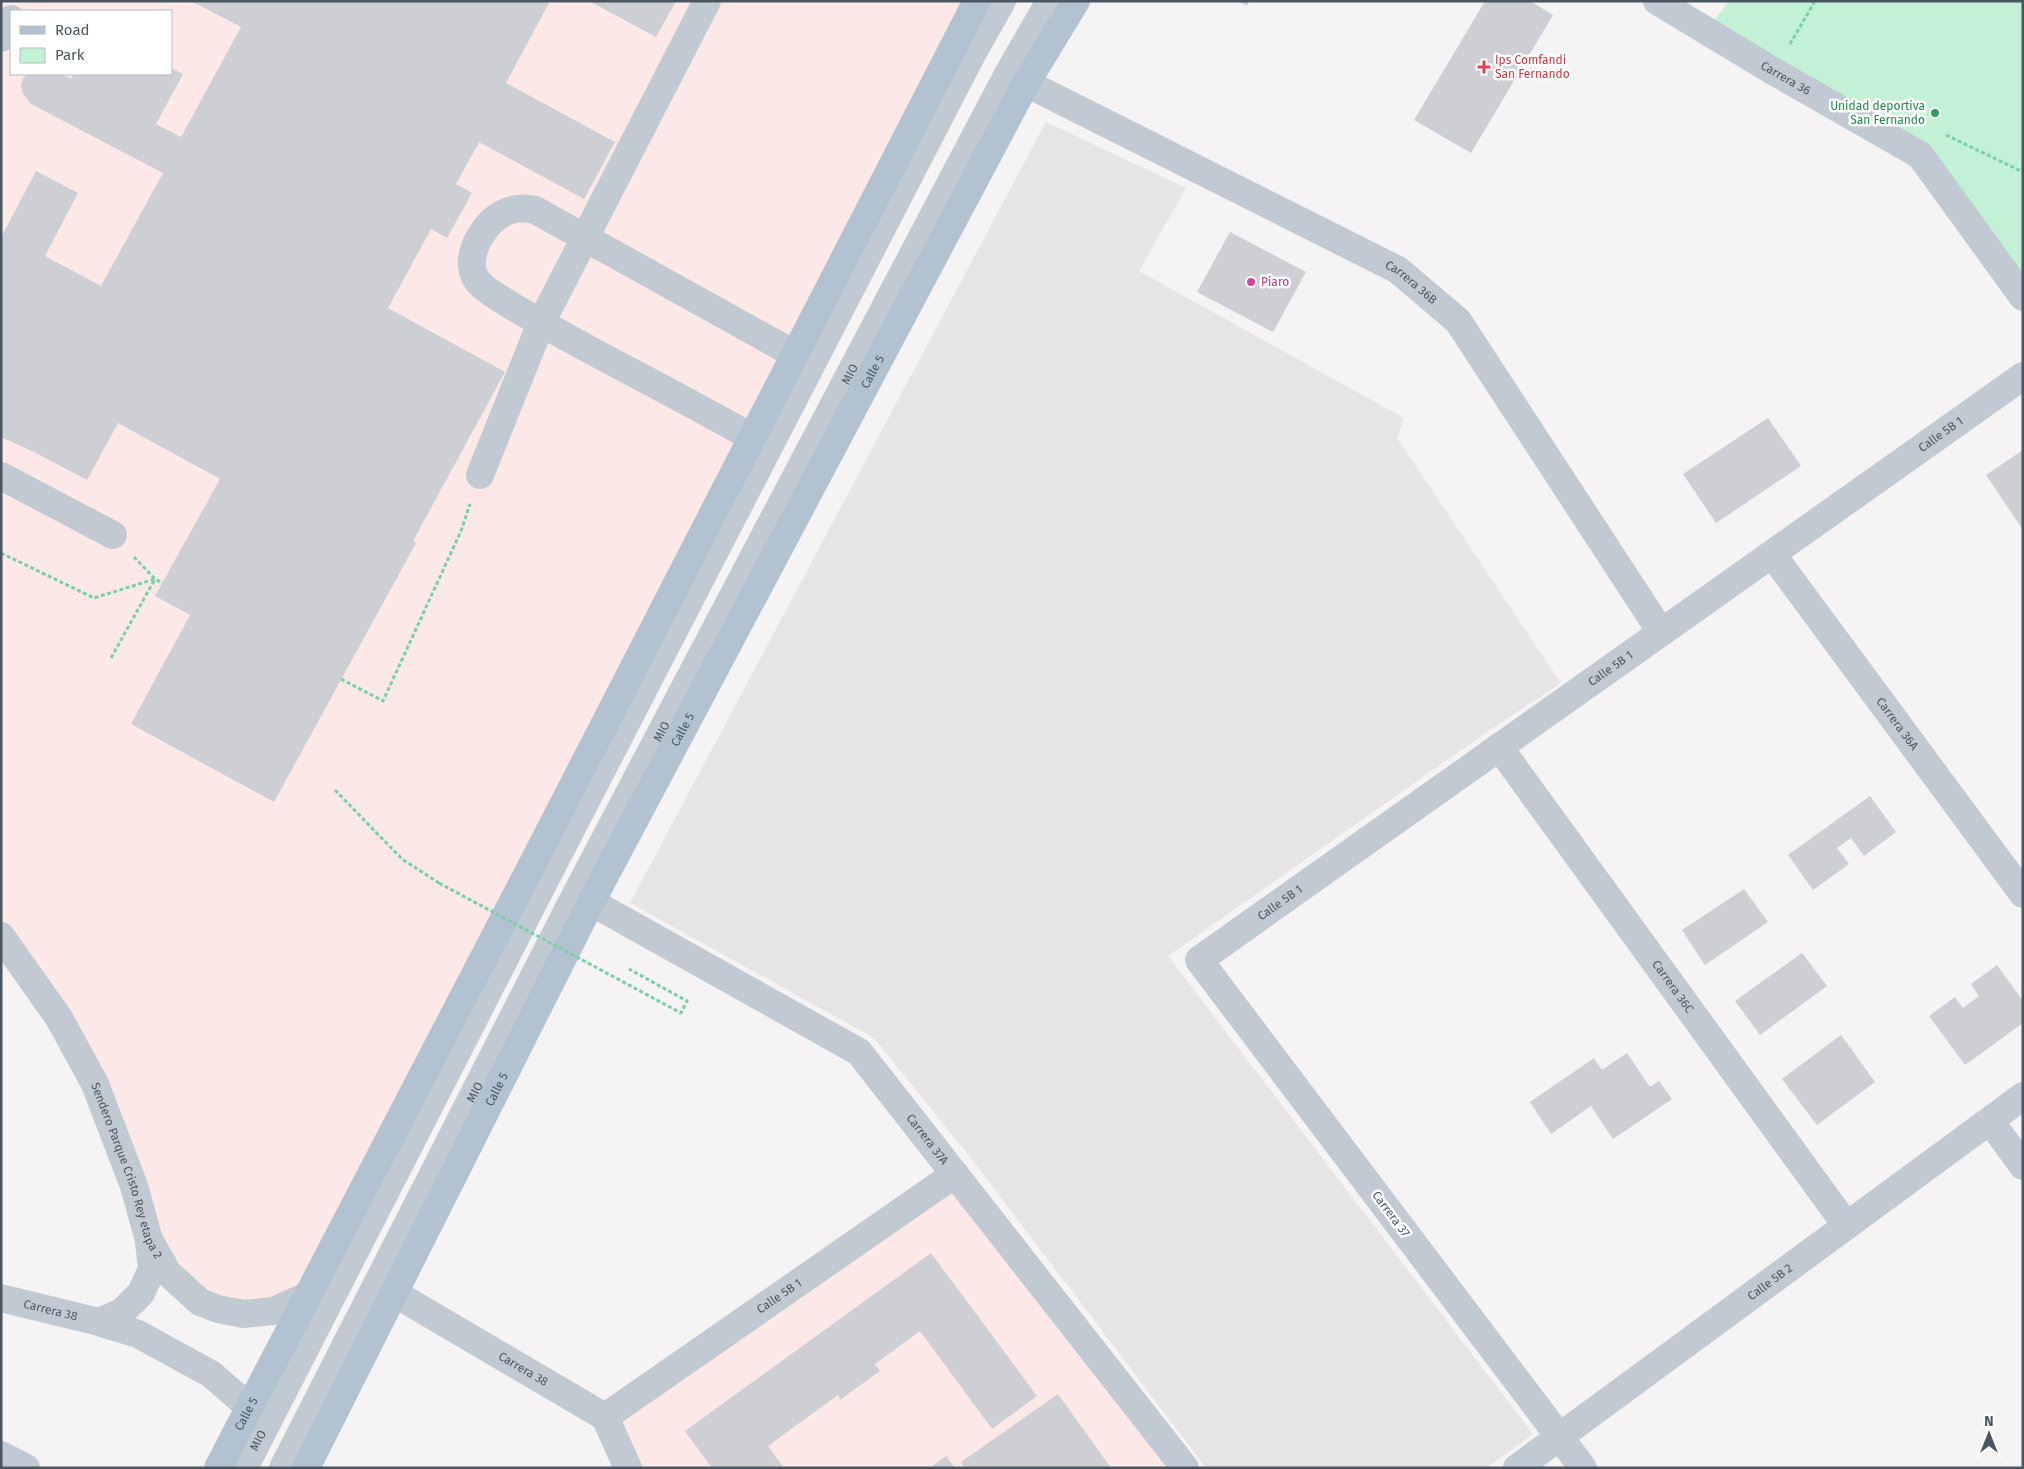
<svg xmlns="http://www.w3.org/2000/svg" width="2024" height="1469" viewBox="0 0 2024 1469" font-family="'Fira Sans',sans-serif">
	<rect width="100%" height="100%" fill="#f5f3f3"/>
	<!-- education -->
	<polygon fill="#e6e4e5" points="1046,122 1186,188 1139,271 1404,418 1397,438 1561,683 1487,732 1168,956 1533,1434 1486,1468 1206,1468 974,1162 874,1038 630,903"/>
	<!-- medical -->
	<g fill="#fce8e6" fill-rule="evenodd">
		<path d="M1,1H977L307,1296L261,1314L168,1273L134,1186L1,936ZM11,11H171V74H11Z"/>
		<polygon points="955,1174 1185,1468 612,1468 623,1456 605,1417"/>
	</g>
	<!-- green -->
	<polygon fill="#c3f1d5" points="1729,1 2023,1 2023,297 1920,155 1706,32"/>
	<!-- building -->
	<g fill="#cdcfd5">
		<polygon points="191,1 550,1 506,83 615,142 584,199 479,142 456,184 472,193 447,238 431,229 388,308 505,372 413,541 416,543 274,802 131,724 190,615 155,596 220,479 118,423 87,480 34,452 1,437 1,233 3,234 36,171 78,193 45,256 101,286 163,173 31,104 23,94 21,85 23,79 27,74 62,74 71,79 73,74 171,74 171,68 183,74 156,124 181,137 241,27"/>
		<polygon points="589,1 676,1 656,37"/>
		<polygon points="1237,1 1249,1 1247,6"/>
		<polygon points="1485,1 1530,1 1553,15 1471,153 1414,120"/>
		<polygon points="1230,232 1306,272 1273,332 1197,292"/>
		<polygon points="1768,418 1801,466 1716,523 1683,474"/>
		<polygon points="2023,450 2023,530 1986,475"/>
		<polygon points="1870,796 1896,832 1864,856 1851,838 1837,848 1849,864 1813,890 1788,855"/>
		<polygon points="1744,889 1768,922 1705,965 1682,930"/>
		<polygon points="1802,953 1827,986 1760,1035 1735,1001"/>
		<polygon points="1997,965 2023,1001 2023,1023 1965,1065 1929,1016 1955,997 1963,1008 1979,996 1971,984"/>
		<polygon points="1841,1035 1875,1082 1817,1125 1782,1079"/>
		<polygon points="1627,1053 1650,1087 1659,1081 1672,1099 1613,1139 1591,1106 1551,1134 1530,1102 1594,1058 1602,1070"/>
		<polygon points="931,1253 1037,1396 992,1429 920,1331 875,1364 880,1371 840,1400 838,1395 768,1446 784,1468 712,1468 685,1431"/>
		<polygon points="1058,1394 1111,1468 965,1468 961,1462"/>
		<polygon points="946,1456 955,1468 930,1468"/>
	</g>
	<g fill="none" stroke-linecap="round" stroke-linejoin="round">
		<!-- path -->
		<g stroke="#7ad0a6" stroke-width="3" stroke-dasharray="4 2.5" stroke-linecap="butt">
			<polyline points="1790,44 1815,1"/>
			<polyline points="1946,135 2023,172"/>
			<polyline points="1,553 94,598 155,579 163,583"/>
			<polyline points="111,658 155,579 134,557"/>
			<polyline points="341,679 383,701 461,531 470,504"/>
			<polyline points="335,790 402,859 439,883"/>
		</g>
		<!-- minor -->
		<g stroke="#c1cad2" stroke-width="28">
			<path id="s1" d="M1657,1L1773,71L1920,155L2023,297"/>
			<polyline points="1,38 11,19"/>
			<path id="s2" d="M1026,83L1398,270L1458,321L1661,632"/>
			<path d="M753,438C700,408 646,380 592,351C558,332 522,314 490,292C484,288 477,282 474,275C467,257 478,236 490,223C503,210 517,206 535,210L796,355"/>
			<polyline points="480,475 541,323 707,1"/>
			<polyline points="1,476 113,535"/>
			<path id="s3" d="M1772,554L2023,894"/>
			<path id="s4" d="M1499,747L1846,1225"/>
			<path id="s5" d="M591,902L859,1052L1185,1468"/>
			<path id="s6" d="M1,936L59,1018L95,1084L134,1186L149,1240L168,1273L200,1302L218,1309L244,1314L273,1311L307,1296"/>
			<polyline points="1990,1121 2023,1166"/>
			<path id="s7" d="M394,1293L605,1417L628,1468"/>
			<path id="s8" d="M1,1298L99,1322L138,1334L211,1374L249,1407"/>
			<polyline points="99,1322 122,1312 141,1293 152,1269 149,1242"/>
			<path id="s9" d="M605,1417L955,1174"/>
			<polyline points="1,1455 26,1468"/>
			<path id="s10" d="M244,1468L547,876L971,56L1002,1"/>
			<path id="s11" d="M283,1468L576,894L1008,74L1050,1"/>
			<path id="s12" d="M1517,1468L2023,1096"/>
			<path id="s13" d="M1583,1468L1199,960L2023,376"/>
		</g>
		<!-- major -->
		<g stroke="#b3c2d1" stroke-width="28">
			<path id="s14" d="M218,1468L531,867L977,1"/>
			<path id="s15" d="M306,1468L591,902L1026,83L1076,1"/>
		</g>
		<!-- path-bridge -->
		<polyline stroke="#7ad0a6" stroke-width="3" stroke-dasharray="4 2.5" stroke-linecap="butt" points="439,883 681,1013 687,1001 629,969"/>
	</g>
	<!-- markers -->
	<path fill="#e0444e" stroke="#fff" stroke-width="2" d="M1481.5 59.5h5v5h5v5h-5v5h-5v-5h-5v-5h5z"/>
	<circle fill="#2e9e5b" stroke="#fff" stroke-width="2" cx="1935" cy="113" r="5"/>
	<circle fill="#d1479c" stroke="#fff" stroke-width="2" cx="1251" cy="282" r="5"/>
	<g text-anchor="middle" stroke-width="5" stroke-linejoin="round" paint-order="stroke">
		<!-- health labels -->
		<g font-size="12" fill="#be3a42" stroke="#fff" text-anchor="start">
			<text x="1495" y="64">Ips Comfandi<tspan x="1495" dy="14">San Fernando</tspan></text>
		</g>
		<!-- street labels -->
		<g font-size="12" fill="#4a5661" stroke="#fff">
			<text dy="4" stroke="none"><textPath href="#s1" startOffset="150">Carrera 36</textPath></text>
			<text dy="4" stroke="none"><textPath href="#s2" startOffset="434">Carrera 36B</textPath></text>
			<text dy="4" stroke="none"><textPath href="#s15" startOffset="1234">Calle 5</textPath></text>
			<text dy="4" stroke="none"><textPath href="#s11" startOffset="1232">MIO</textPath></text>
			<text dy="4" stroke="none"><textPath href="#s13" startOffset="1546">Calle 5B 1</textPath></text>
			<text dy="4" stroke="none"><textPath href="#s13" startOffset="1141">Calle 5B 1</textPath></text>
			<text dy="4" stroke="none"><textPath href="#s3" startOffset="211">Carrera 36A</textPath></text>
			<text dy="4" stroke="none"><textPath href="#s15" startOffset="829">Calle 5</textPath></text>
			<text dy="4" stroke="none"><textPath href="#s11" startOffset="828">MIO</textPath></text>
			<text dy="4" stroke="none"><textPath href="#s13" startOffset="736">Calle 5B 1</textPath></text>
			<text dy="4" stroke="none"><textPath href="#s4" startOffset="296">Carrera 36C</textPath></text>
			<text dy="4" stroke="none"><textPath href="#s15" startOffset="424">Calle 5</textPath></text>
			<text dy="4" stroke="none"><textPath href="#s11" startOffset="422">MIO</textPath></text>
			<text dy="4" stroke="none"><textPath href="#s5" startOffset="418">Carrera 37A</textPath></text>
			<text dy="4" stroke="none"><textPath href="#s6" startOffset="268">Sendero Parque Cristo Rey etapa 2</textPath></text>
			<text transform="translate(1391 1214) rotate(53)" y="4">Carrera 37</text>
			<text dy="4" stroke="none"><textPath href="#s12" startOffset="314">Calle 5B 2</textPath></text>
			<text dy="4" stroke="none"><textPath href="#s9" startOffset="212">Calle 5B 1</textPath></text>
			<text dy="4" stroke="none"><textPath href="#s8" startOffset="51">Carrera 38</textPath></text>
			<text dy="4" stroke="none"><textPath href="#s7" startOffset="150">Carrera 38</textPath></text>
			<text dy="4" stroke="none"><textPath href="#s14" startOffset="61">Calle 5</textPath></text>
			<text dy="4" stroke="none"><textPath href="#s10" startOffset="31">MIO</textPath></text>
		</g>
		<!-- leisure labels -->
		<g font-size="12" fill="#27864d" stroke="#fff" text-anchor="end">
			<text x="1925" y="110">Unidad deportiva<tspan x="1925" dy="14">San Fernando</tspan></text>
		</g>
		<!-- hotel labels -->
		<g font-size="12" fill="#b23c85" stroke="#fff" text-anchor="start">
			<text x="1261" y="286">Piaro</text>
		</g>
	</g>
	<!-- border -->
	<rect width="2024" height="1469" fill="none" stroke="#4a5661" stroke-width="5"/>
	<!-- legend -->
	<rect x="10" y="10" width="162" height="65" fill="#ffffff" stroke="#b7bbc0"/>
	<rect x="20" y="26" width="25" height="8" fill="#b3c2d1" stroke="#b7bbc0"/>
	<text x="55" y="35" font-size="15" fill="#4a5661">Road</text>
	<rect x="20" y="48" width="25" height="15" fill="#c3f1d5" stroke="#b7bbc0"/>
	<text x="55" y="60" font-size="15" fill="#4a5661">Park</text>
	<!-- north arrow -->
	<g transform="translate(1989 1434)" stroke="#ffffff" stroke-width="4" paint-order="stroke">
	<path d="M0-4L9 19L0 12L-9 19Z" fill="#4a5661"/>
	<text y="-8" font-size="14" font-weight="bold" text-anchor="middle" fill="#4a5661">N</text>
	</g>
</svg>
